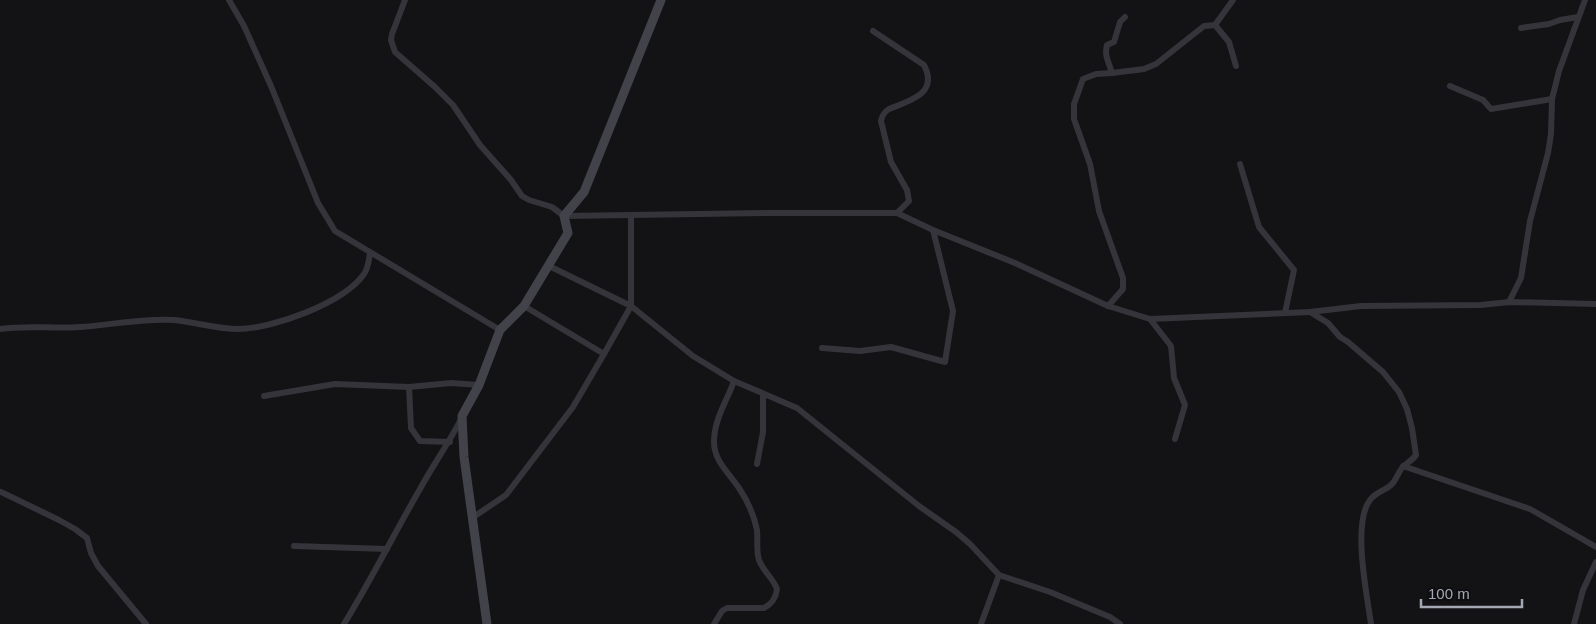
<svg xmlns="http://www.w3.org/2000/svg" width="1596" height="624" viewBox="0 0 1596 624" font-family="Arial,sans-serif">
	<rect width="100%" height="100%" fill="#131315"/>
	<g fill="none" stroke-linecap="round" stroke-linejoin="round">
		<!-- street -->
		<g stroke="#34343a" stroke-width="6">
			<polyline points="229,0 244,26 271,86 318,203 335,231 500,330"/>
			<polyline points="405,0 392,34 391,40 395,52 435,87 453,105 480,145 511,180 522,196 529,200 552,207 564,216 767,213 897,213 933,230 1015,263 1108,306 1150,319 1310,312 1361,306 1481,305 1509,302 1596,304"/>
			<polyline points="1215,25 1229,42 1236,66"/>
			<polyline points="1521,28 1549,24 1560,20 1578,17"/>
			<path d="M873,31L924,65C939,94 909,101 889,109C884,112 882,115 881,121L891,162L907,190L909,201L897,213"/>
			<polyline points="1112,73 1144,69 1156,64 1204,26 1215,25 1233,0"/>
			<polyline points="1450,86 1483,100 1491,109 1552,99"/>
			<polyline points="1240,164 1259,227 1294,270 1285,313"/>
			<polyline points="549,266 631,306 693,356 734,381 797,408 919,506 956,532 970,544 999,575 1050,592 1110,617 1120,624"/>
			<polyline points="1509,302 1521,278 1530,221 1548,153 1551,134 1552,99 1559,71 1585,0"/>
			<polyline points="524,306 604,354"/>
			<path d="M1108,306L1123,289V278L1099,211L1090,164L1074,119V104L1083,79L1096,74L1112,73C1109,62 1104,56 1107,45L1114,42L1120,22L1125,17"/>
			<path d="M1310,312L1328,323L1340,337L1348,342L1383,372L1399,392L1407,409L1412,428L1416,455C1412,461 1406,463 1402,468C1398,473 1396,480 1392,484C1387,490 1377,491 1370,500C1352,523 1367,595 1371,624"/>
			<polyline points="1150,319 1171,346 1174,378 1185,405 1175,439"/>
			<path d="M0,329C26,325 53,329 80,327C111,325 142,318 174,320C195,322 217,329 238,329C272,329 344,303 364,274C368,269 369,259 370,253"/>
			<polyline points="822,348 860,351 891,347 945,362 953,311 933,230"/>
			<polyline points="409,387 411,428 420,441 450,442"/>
			<polyline points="264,396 335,384 409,387 451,383 479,385"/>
			<polyline points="757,464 763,432 763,394"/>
			<polyline points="1403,466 1530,509 1596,547"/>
			<polyline points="1,492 59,520 75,529 87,538 91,553 98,566 146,624"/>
			<polyline points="472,518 506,495 573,407 604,354 631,306 631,216"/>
			<polyline points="294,546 387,549"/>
			<path d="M344,624C371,580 394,534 420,489C433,465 449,443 461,419"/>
			<path d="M714,624L722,611L727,608H764C772,604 776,598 777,589C773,578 763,571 759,560C756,551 758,540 757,530C754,515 747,500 739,488C729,473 714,461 714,442C714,419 727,401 734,381"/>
			<polyline points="981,624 999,575"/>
			<polyline points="1574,624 1583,590 1596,562"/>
		</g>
		<!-- secondary -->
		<polyline stroke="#42434a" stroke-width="9" points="487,624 464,457 462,416 479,385 500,330 524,306 568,233 564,216 584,192 661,0"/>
	</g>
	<!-- scale -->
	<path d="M1421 599v8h101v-8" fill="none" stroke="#a4a8b5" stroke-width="2.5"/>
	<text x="1428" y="599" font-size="15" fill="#a4a8b5" stroke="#0e0e10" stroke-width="4" paint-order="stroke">100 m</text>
</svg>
